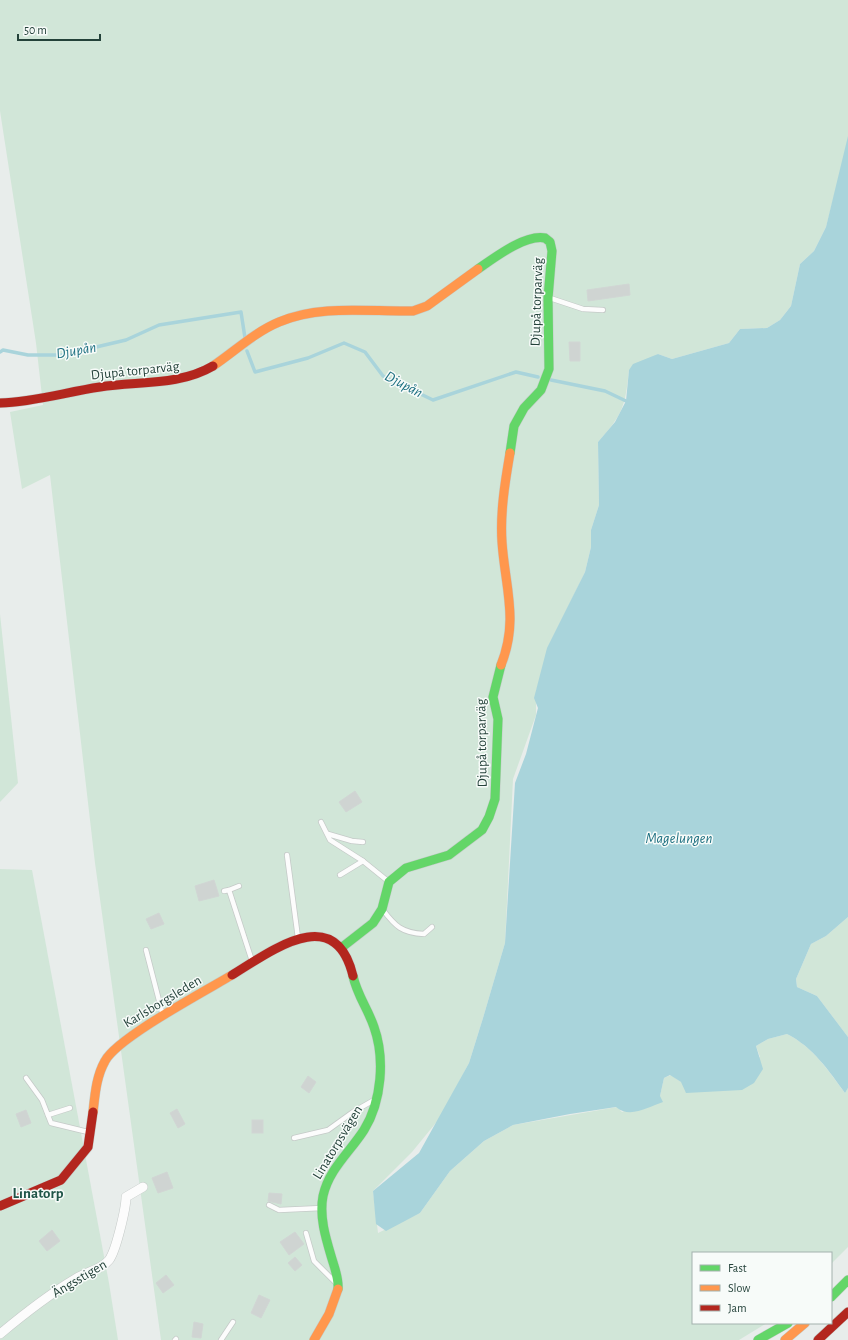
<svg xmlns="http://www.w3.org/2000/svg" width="848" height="1340" viewBox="0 0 848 1340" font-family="'Alegreya Sans',sans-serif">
	<rect width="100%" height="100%" fill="#e8edeb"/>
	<!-- green -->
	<g fill="#d1e6d8">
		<path d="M0,0H848V143L826,227L814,251L800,264L791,306L780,320L767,328L740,329L729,343L672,359L658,354L629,370C625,407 623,414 598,442L599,505L591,530V547L585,572L557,630L536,691V715L513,779L505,943L483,1018L469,1063L439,1119L412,1152L373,1191L378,1233L420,1213L450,1171L484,1141L513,1125L617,1107L622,1112L660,1096L664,1078L671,1075L681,1082L760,1057L756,1046L768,1039L787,1034C813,1047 828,1070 845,1093L848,1088V1247L831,1264V1253H693V1323H767L739,1340H161L95,863L50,475L22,489L10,412L43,405L36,343L0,111Z"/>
		<polygon points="0,614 18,783 0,802"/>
		<polygon points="0,869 32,870 109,1283 118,1340 0,1340"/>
		<polygon points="848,917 848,1037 817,996 797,987 796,979 811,944 826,936"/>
	</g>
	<!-- water -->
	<path fill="#a9d4db" d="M848,136V917L826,936L811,944L796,979L797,987L817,996L848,1037V1088L845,1093C829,1071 813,1047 787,1034L768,1039L756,1046L763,1069L754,1083L742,1090L686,1093L681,1082L670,1075L664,1078L660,1096L663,1102C648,1107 630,1119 616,1107L570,1114L513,1125L484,1141L450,1171L420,1213L386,1231L376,1224L373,1191L419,1153L469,1063L483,1018L505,943L515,783L526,754L538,708L534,698L547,648L585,572L591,547V530L599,505L598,442L615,422L626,401L629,370L633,364L658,354L672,359L729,343L740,329L767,328L780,320L791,306L800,264L814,251L826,227Z"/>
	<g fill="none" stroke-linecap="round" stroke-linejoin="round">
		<!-- stream -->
		<g stroke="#a9d4db" stroke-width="3.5">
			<polyline points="247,351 255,372 308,358 344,343 365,352 383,376 433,400 516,372 538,377"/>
			<polyline points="0,352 3,350 28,355 62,355 126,340 159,325 241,312 245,338"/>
			<polyline points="551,380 605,391 626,401"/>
		</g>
	</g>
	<!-- building -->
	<g fill="#cfd4d2" stroke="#d1d6d4">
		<polygon points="629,284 630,295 588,301 587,290"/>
		<polygon points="569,342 580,342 580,361 570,361"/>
		<polygon points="355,791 362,802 346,812 339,802"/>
		<polygon points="214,880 219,896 199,901 195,886"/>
		<polygon points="159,913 164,924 151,929 146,919"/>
		<polygon points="308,1076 316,1082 309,1093 301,1087"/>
		<polygon points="177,1109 185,1124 178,1128 170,1113"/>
		<polygon points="26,1110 31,1123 21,1127 16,1114"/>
		<rect x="252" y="1120" width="11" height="13"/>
		<polygon points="167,1172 173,1188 158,1193 152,1178"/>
		<polygon points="269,1193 282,1194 281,1204 268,1201"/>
		<polygon points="52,1230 60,1241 47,1251 39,1241"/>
		<polygon points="295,1232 304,1244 289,1255 280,1242"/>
		<polygon points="295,1257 302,1265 295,1271 288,1263"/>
		<polygon points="166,1275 174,1285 163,1293 156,1283"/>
		<polygon points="259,1295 270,1300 261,1318 251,1313"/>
		<polygon points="194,1322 203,1324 201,1338 192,1337"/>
	</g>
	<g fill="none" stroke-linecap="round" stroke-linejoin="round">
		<defs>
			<g id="lane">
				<polyline points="550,298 583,309 603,310"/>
				<polyline points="321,822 330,840 363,861 389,882"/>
				<polyline points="328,834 352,841 363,842"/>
				<polyline points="287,855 298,938"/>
				<polyline points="340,875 363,861"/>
				<polyline points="229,890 239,886"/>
				<polyline points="224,891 229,890 252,961"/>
				<path d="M383,910C395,926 402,933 424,934L432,927"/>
				<polyline points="146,950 163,1016"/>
				<polyline points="26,1078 42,1100 51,1123 88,1132"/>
				<polyline points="48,1115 70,1108"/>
				<polyline points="294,1138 328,1130 353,1112 374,1100"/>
				<polyline points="269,1205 279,1210 322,1208"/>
				<polyline points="306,1233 314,1261 335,1282"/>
				<polyline points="175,1340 176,1339"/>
				<polyline points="221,1340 233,1322"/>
			</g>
			<path id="street" d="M0,1334C24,1314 48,1295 75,1279C86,1272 101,1270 109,1260C116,1251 126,1208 126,1197L143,1187"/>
			<g id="fast">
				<path d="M478,269C494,258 525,234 545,238L550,242L552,251L548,298L549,369L541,390L524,408L514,426L510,453"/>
				<polyline points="341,948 373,923 382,909 389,882 406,868 449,855 482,830 489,817 495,799 498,719 493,697 501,665"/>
				<path d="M338,1289C339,1279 335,1269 332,1259C326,1239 319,1217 323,1196C329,1169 350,1152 364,1130C382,1101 385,1058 374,1027C368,1009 357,995 353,976"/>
				<polyline points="831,1297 848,1280"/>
				<polyline points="758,1340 788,1323"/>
			</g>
			<g id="slow">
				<path d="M213,366C235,351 255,332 279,322C320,304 370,312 413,311L427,306L478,269"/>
				<path d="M501,665C519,620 505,587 502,542C500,513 505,482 510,453"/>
				<path d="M93,1112C95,1095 96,1077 105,1061C117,1038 205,991 232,975"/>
				<polyline points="314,1340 329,1314 338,1289"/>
				<polyline points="785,1340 805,1323"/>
			</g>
			<g id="jam">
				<path d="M0,403C34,402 66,392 100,387C138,381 179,386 213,366"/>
				<path d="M232,975C270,952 335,901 353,976"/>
				<polyline points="0,1206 61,1180 88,1147 93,1112"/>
				<polyline points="818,1340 848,1312"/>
			</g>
		</defs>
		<!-- lane casing -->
		<use href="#lane" stroke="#c5cac8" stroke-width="6"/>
		<!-- street casing -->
		<use href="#street" stroke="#c5cac8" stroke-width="10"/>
		<!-- fast casing -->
		<use href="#fast" stroke="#c3cbc8" stroke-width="10"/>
		<!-- slow casing -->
		<use href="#slow" stroke="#c3cbc8" stroke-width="10"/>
		<!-- jam casing -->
		<use href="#jam" stroke="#c3cbc8" stroke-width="10"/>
		<!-- lane -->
		<use href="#lane" stroke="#fcfcfc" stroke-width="4.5"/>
		<!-- street -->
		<use href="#street" stroke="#fcfcfc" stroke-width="9"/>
		<!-- fast -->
		<use href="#fast" stroke="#63d668" stroke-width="9"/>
		<!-- slow -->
		<use href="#slow" stroke="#ff974d" stroke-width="9"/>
		<!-- jam -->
		<use href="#jam" stroke="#b3261e" stroke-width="9"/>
	</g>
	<g text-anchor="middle" stroke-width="3" stroke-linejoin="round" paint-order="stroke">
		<!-- street labels -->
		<g font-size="14" fill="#24423a" stroke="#f7fbf9">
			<text transform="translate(536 302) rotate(-88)" y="5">Djupå torparväg</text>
			<text transform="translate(135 370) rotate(-6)" y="5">Djupå torparväg</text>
			<text transform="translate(481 743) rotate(-91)" y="5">Djupå torparväg</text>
			<text transform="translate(162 1001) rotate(-31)" y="5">Karlsborgsleden</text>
			<text transform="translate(337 1142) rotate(-59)" y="5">Linatorpsvägen</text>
			<text transform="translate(79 1278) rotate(-31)" y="5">Ängsstigen</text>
		</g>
		<!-- water labels -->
		<g font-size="15" font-style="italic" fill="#1c6f80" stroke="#f7fbf9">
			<text transform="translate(76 350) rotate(-10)" y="5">Djupån</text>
			<text transform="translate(404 384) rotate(28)" y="5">Djupån</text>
			<text x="679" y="843">Magelungen</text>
		</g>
		<!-- neighbourhood labels -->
		<g font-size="15" font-weight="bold" fill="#1f5548" stroke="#f7fbf9">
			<text x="38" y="1198">Linatorp</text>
		</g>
	</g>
	<!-- legend -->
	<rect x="692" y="1252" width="140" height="72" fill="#f7fbf9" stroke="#a3b1ad"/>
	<rect x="700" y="1265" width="20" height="6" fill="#63d668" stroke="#a3b1ad"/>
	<text x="728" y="1272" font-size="12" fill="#24423a">Fast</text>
	<rect x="700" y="1285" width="20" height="6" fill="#ff974d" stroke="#a3b1ad"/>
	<text x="728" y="1292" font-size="12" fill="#24423a">Slow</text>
	<rect x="700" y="1305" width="20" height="6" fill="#b3261e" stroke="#a3b1ad"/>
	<text x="728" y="1312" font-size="12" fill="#24423a">Jam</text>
	<!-- scale -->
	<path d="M18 34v6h82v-6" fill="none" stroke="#24423a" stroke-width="2"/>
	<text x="24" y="34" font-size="12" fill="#24423a" stroke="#f7fbf9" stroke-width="3" paint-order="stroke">50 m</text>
</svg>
